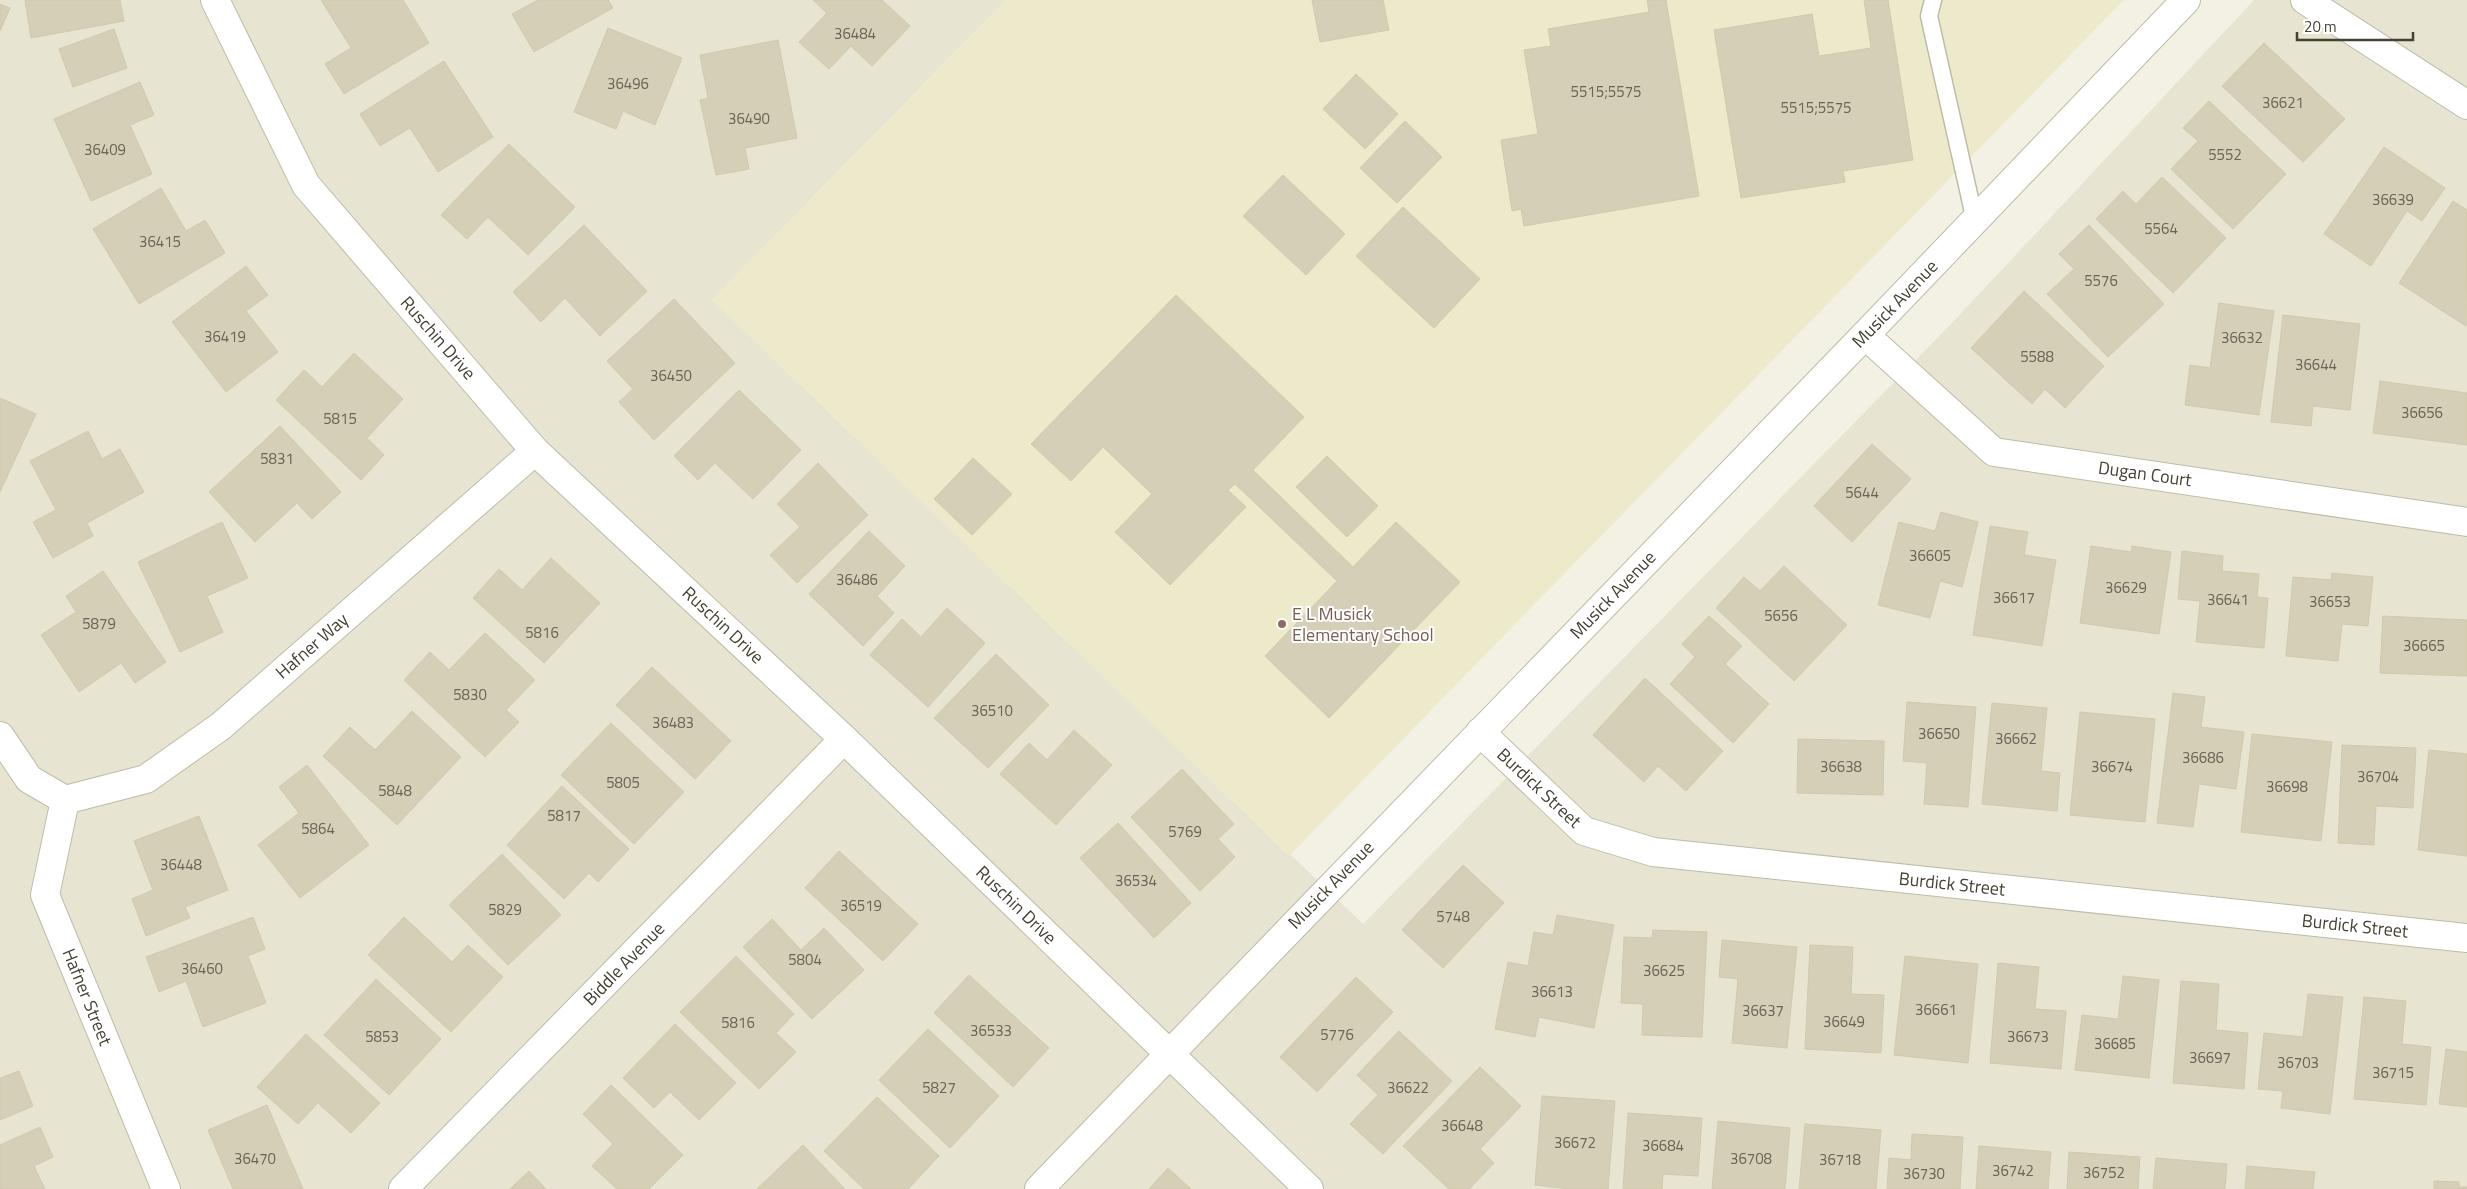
<svg xmlns="http://www.w3.org/2000/svg" width="2467" height="1189" viewBox="0 0 2467 1189" font-family="'Titillium Web',sans-serif">
	<rect width="100%" height="100%" fill="#f3f1e3"/>
	<!-- residential -->
	<polygon fill="#e7e4d1" points="0,0 1006,0 712,300 1363,924 1951,324 2254,0 2467,0 2467,1189 0,1189"/>
	<!-- education -->
	<polygon fill="#edeacc" points="1006,0 2124,0 1289,856 712,300"/>
	<!-- building -->
	<g fill="#d5cfb8" stroke="#d0c9ab">
		<polygon points="25,0 120,0 124,21 31,38"/>
		<polygon points="321,0 403,0 429,43 344,94 325,64 351,48"/>
		<polygon points="538,0 608,0 613,8 534,52 512,14"/>
		<polygon points="813,0 882,0 910,26 872,66 851,46 829,69 799,42 827,13"/>
		<polygon points="1312,0 1383,0 1389,30 1320,42"/>
		<polygon points="1647,0 1666,0 1699,196 1524,226 1521,209 1512,211 1501,140 1538,134 1524,50 1551,46 1548,29 1649,12"/>
		<polygon points="1864,0 1888,0 1913,160 1843,171 1845,182 1741,198 1714,30 1812,14 1819,56 1871,48"/>
		<polygon points="0,4 10,8 0,31"/>
		<polygon points="608,28 682,58 655,125 623,111 616,129 574,112"/>
		<polygon points="114,29 127,68 73,87 59,49"/>
		<polygon points="778,40 797,138 745,148 749,169 716,175 700,100 708,98 700,55"/>
		<polygon points="2264,43 2345,119 2303,162 2222,86"/>
		<polygon points="444,61 493,137 438,172 410,128 380,146 360,114"/>
		<polygon points="1356,74 1398,114 1365,149 1323,109"/>
		<polygon points="140,82 154,115 130,125 152,174 91,201 54,119"/>
		<polygon points="2209,101 2286,174 2233,229 2171,169 2198,141 2183,128"/>
		<polygon points="1405,121 1442,157 1397,203 1360,168"/>
		<polygon points="509,144 575,207 528,255 488,217 467,239 441,215"/>
		<polygon points="2384,147 2445,188 2422,221 2407,211 2371,266 2324,234"/>
		<polygon points="1283,175 1345,234 1306,275 1243,216"/>
		<polygon points="2162,177 2226,238 2173,293 2096,219 2123,191 2136,204"/>
		<polygon points="161,188 186,231 205,220 225,253 139,304 93,229"/>
		<polygon points="2453,201 2467,210 2466,326 2399,283"/>
		<polygon points="1403,207 1480,279 1434,328 1356,256"/>
		<polygon points="584,225 647,291 600,336 565,298 541,322 513,292"/>
		<polygon points="2089,225 2164,304 2108,357 2047,294 2074,269 2059,254"/>
		<polygon points="246,266 268,295 246,311 278,352 226,392 172,322"/>
		<polygon points="2024,291 2104,366 2065,408 2045,389 2032,404 1971,348"/>
		<polygon points="1176,295 1304,417 1253,470 1353,567 1396,522 1460,582 1329,718 1265,656 1337,581 1235,484 1228,490 1246,507 1170,585 1115,532 1152,494 1103,447 1071,481 1031,444"/>
		<polygon points="674,299 735,363 654,440 619,402 633,389 607,361"/>
		<polygon points="2219,303 2274,311 2259,415 2185,405 2190,365 2210,368"/>
		<polygon points="2283,315 2360,324 2350,410 2313,406 2311,426 2271,422"/>
		<polygon points="354,353 403,399 367,438 384,455 361,480 276,400 304,370 322,387"/>
		<polygon points="2380,381 2467,393 2467,445 2373,433"/>
		<polygon points="739,390 801,450 753,499 715,463 698,480 674,456"/>
		<polygon points="0,398 36,414 0,492"/>
		<polygon points="280,426 341,492 312,519 297,503 255,542 209,492"/>
		<polygon points="88,431 102,459 120,449 144,492 87,523 93,536 53,558 33,522 56,510 30,461"/>
		<polygon points="1872,444 1911,479 1852,542 1814,506"/>
		<polygon points="1327,456 1378,506 1347,537 1296,487"/>
		<polygon points="973,458 1012,494 972,535 934,499"/>
		<polygon points="818,463 868,515 797,583 770,555 800,527 777,504"/>
		<polygon points="1941,512 1978,522 1962,587 1940,581 1930,618 1878,605 1899,522 1935,531"/>
		<polygon points="222,522 248,578 207,596 223,632 180,652 138,562"/>
		<polygon points="1990,526 2028,532 2024,555 2056,560 2042,646 1973,635"/>
		<polygon points="869,531 905,566 877,596 894,613 863,646 809,594"/>
		<polygon points="2091,546 2131,552 2132,546 2171,552 2159,634 2080,623"/>
		<polygon points="2182,551 2223,556 2222,571 2259,574 2257,597 2268,598 2264,648 2196,642 2200,601 2178,599"/>
		<polygon points="551,558 600,603 544,663 473,598 499,569 522,590"/>
		<polygon points="1784,566 1847,625 1794,681 1716,608 1744,577 1760,591"/>
		<polygon points="103,571 166,662 135,683 121,663 79,692 41,635 76,612 66,596"/>
		<polygon points="2332,573 2373,577 2368,626 2342,624 2338,661 2286,656 2293,577 2331,580"/>
		<polygon points="947,608 985,643 928,707 870,655 902,619 921,637"/>
		<polygon points="1709,616 1742,646 1725,664 1769,704 1733,743 1670,684 1695,657 1682,644"/>
		<polygon points="2383,616 2467,620 2467,676 2380,673"/>
		<polygon points="485,633 535,680 506,710 519,722 485,757 404,680 430,652 449,670"/>
		<polygon points="996,654 1049,705 988,768 934,718"/>
		<polygon points="652,667 731,741 695,779 616,705"/>
		<polygon points="1645,678 1723,751 1686,791 1658,766 1644,782 1593,735"/>
		<polygon points="2173,693 2205,697 2201,727 2244,732 2236,789 2199,784 2193,827 2157,823"/>
		<polygon points="1907,702 1976,707 1968,807 1924,804 1927,763 1903,761"/>
		<polygon points="1992,703 2047,708 2041,771 2060,773 2057,811 1982,804"/>
		<polygon points="412,711 461,757 397,825 323,756 350,727 375,750"/>
		<polygon points="2080,712 2155,719 2145,822 2070,815"/>
		<polygon points="611,723 684,792 634,844 561,775"/>
		<polygon points="1074,730 1112,765 1056,825 1000,774 1029,743 1047,760"/>
		<polygon points="2252,734 2332,742 2321,841 2241,832"/>
		<polygon points="1798,739 1884,741 1883,795 1797,793"/>
		<polygon points="2342,745 2416,748 2413,808 2376,806 2374,845 2338,843"/>
		<polygon points="2429,750 2467,754 2467,856 2418,850"/>
		<polygon points="307,765 369,845 300,898 258,845 299,813 279,787"/>
		<polygon points="1182,769 1234,824 1218,839 1235,857 1200,891 1131,817"/>
		<polygon points="562,786 629,849 598,882 589,873 564,899 507,845"/>
		<polygon points="199,816 228,890 185,907 190,918 146,936 132,899 153,890 134,841"/>
		<polygon points="1118,823 1191,903 1154,938 1080,858"/>
		<polygon points="839,851 918,924 883,961 805,888"/>
		<polygon points="502,854 561,915 508,965 449,905"/>
		<polygon points="1463,865 1504,903 1443,968 1402,930"/>
		<polygon points="1557,915 1614,925 1594,1028 1539,1017 1535,1037 1495,1029 1508,962 1528,966 1534,932 1553,935"/>
		<polygon points="253,917 265,949 248,956 266,1003 203,1027 186,981 159,992 146,957"/>
		<polygon points="404,917 452,962 468,945 503,977 451,1032 368,955"/>
		<polygon points="772,919 801,950 824,928 864,970 812,1019 743,947"/>
		<polygon points="1653,930 1707,932 1702,1037 1642,1035 1643,1004 1621,1003 1624,937 1652,938"/>
		<polygon points="1722,940 1797,947 1787,1048 1732,1043 1738,979 1719,977"/>
		<polygon points="1810,945 1853,947 1851,994 1884,995 1881,1053 1805,1049"/>
		<polygon points="736,956 794,1014 776,1033 796,1052 759,1089 680,1012"/>
		<polygon points="1905,956 1978,964 1968,1063 1894,1055"/>
		<polygon points="1998,963 2039,967 2035,1009 2066,1011 2061,1069 1990,1063"/>
		<polygon points="969,975 1049,1048 1013,1087 934,1013"/>
		<polygon points="2123,976 2159,980 2149,1078 2075,1070 2082,1015 2118,1019"/>
		<polygon points="1356,977 1393,1012 1317,1092 1280,1057"/>
		<polygon points="376,979 441,1039 389,1095 324,1035"/>
		<polygon points="2181,981 2219,984 2216,1030 2248,1033 2244,1089 2173,1083"/>
		<polygon points="2308,994 2343,997 2330,1114 2281,1108 2283,1091 2258,1089 2264,1033 2303,1037"/>
		<polygon points="2364,997 2406,1001 2402,1044 2431,1047 2426,1105 2354,1099"/>
		<polygon points="675,1024 736,1083 699,1120 670,1092 654,1108 623,1078"/>
		<polygon points="928,1029 999,1096 950,1148 879,1080"/>
		<polygon points="1399,1031 1452,1081 1383,1154 1350,1124 1378,1095 1357,1075"/>
		<polygon points="306,1034 380,1103 351,1133 318,1103 298,1124 257,1087"/>
		<polygon points="2446,1049 2467,1052 2467,1107 2439,1104"/>
		<polygon points="1480,1067 1521,1106 1480,1149 1494,1163 1469,1189 1449,1189 1403,1146"/>
		<polygon points="19,1071 33,1106 0,1120 0,1078"/>
		<polygon points="611,1085 683,1155 649,1189 617,1189 592,1166 613,1144 583,1114"/>
		<polygon points="1542,1096 1615,1101 1608,1189 1569,1189 1535,1185"/>
		<polygon points="877,1097 939,1156 908,1189 864,1189 824,1151"/>
		<polygon points="267,1105 303,1189 233,1189 208,1130"/>
		<polygon points="1628,1113 1702,1118 1698,1176 1663,1174 1662,1189 1623,1189"/>
		<polygon points="1718,1121 1790,1128 1785,1189 1712,1189"/>
		<polygon points="1805,1124 1881,1130 1876,1189 1799,1189"/>
		<polygon points="40,1127 53,1157 34,1166 45,1189 0,1189 0,1145"/>
		<polygon points="1912,1134 1963,1137 1960,1189 1887,1189 1889,1158 1911,1160"/>
		<polygon points="803,1145 845,1189 757,1189"/>
		<polygon points="1979,1146 2051,1152 2048,1189 1976,1189"/>
		<polygon points="2069,1152 2140,1157 2138,1189 2067,1189"/>
		<polygon points="2156,1158 2227,1164 2225,1189 2153,1189"/>
		<polygon points="2247,1166 2315,1172 2313,1189 2245,1189"/>
		<polygon points="1168,1168 1191,1189 1149,1189"/>
		<polygon points="529,1171 546,1189 510,1189"/>
		<polygon points="2434,1181 2459,1182 2459,1187 2467,1187 2467,1189 2434,1189"/>
	</g>
	<g fill="none" stroke-linecap="round" stroke-linejoin="round">
		<defs>
			<polyline id="service" points="1933,0 1929,16 1975,221"/>
			<g id="minor">
				<polyline points="215,0 306,185 535,451 844,739 1309,1189"/>
				<polyline points="2305,0 2467,105"/>
				<polyline points="1865,335 1994,452 2467,522"/>
				<polyline points="1480,732 1584,831 1653,852 2467,938"/>
				<polyline points="0,736 29,779 65,800"/>
				<polyline points="65,800 146,779 221,726 535,451"/>
				<polyline points="65,800 45,895 166,1189"/>
				<polyline points="403,1189 844,739"/>
				<polyline points="1039,1189 1865,335 2186,0"/>
			</g>
		</defs>
		<!-- service casing -->
		<use href="#service" stroke="#bebba6" stroke-width="19"/>
		<!-- minor casing -->
		<use href="#minor" stroke="#bebba6" stroke-width="30"/>
		<!-- service -->
		<use href="#service" stroke="#fff" stroke-width="16"/>
		<!-- minor -->
		<use href="#minor" stroke="#fff" stroke-width="28"/>
	</g>
	<!-- markers -->
	<circle fill="#8d6e63" stroke="#fff" stroke-width="2" cx="1282" cy="624" r="5"/>
	<g text-anchor="middle" stroke-width="4" stroke-linejoin="round" paint-order="stroke">
		<!-- number labels -->
		<g font-size="15" fill="#696454">
			<text x="855" y="39">36484</text>
			<text x="628" y="89">36496</text>
			<text x="1606" y="97">5515;5575</text>
			<text x="2283" y="108">36621</text>
			<text x="1816" y="113">5515;5575</text>
			<text x="749" y="124">36490</text>
			<text x="105" y="155">36409</text>
			<text x="2225" y="160">5552</text>
			<text x="2393" y="205">36639</text>
			<text x="2161" y="234">5564</text>
			<text x="160" y="247">36415</text>
			<text x="2101" y="286">5576</text>
			<text x="225" y="342">36419</text>
			<text x="2242" y="343">36632</text>
			<text x="2037" y="362">5588</text>
			<text x="2316" y="370">36644</text>
			<text x="671" y="381">36450</text>
			<text x="2422" y="418">36656</text>
			<text x="340" y="424">5815</text>
			<text x="277" y="464">5831</text>
			<text x="1862" y="498">5644</text>
			<text x="1930" y="561">36605</text>
			<text x="857" y="585">36486</text>
			<text x="2126" y="593">36629</text>
			<text x="2014" y="603">36617</text>
			<text x="2228" y="605">36641</text>
			<text x="2330" y="607">36653</text>
			<text x="1781" y="621">5656</text>
			<text x="99" y="629">5879</text>
			<text x="542" y="638">5816</text>
			<text x="2424" y="651">36665</text>
			<text x="470" y="700">5830</text>
			<text x="992" y="716">36510</text>
			<text x="673" y="728">36483</text>
			<text x="1939" y="739">36650</text>
			<text x="2016" y="744">36662</text>
			<text x="2203" y="763">36686</text>
			<text x="1841" y="772">36638</text>
			<text x="2112" y="772">36674</text>
			<text x="2378" y="782">36704</text>
			<text x="623" y="788">5805</text>
			<text x="2287" y="792">36698</text>
			<text x="395" y="796">5848</text>
			<text x="564" y="821">5817</text>
			<text x="318" y="834">5864</text>
			<text x="1185" y="837">5769</text>
			<text x="181" y="870">36448</text>
			<text x="1136" y="886">36534</text>
			<text x="861" y="911">36519</text>
			<text x="505" y="915">5829</text>
			<text x="1453" y="922">5748</text>
			<text x="805" y="965">5804</text>
			<text x="202" y="974">36460</text>
			<text x="1664" y="976">36625</text>
			<text x="1552" y="997">36613</text>
			<text x="1936" y="1015">36661</text>
			<text x="1763" y="1016">36637</text>
			<text x="1844" y="1027">36649</text>
			<text x="738" y="1028">5816</text>
			<text x="991" y="1036">36533</text>
			<text x="1337" y="1040">5776</text>
			<text x="382" y="1042">5853</text>
			<text x="2028" y="1042">36673</text>
			<text x="2115" y="1049">36685</text>
			<text x="2210" y="1063">36697</text>
			<text x="2298" y="1068">36703</text>
			<text x="2393" y="1078">36715</text>
			<text x="939" y="1093">5827</text>
			<text x="1408" y="1093">36622</text>
			<text x="1462" y="1131">36648</text>
			<text x="1575" y="1148">36672</text>
			<text x="1663" y="1151">36684</text>
			<text x="255" y="1164">36470</text>
			<text x="1751" y="1164">36708</text>
			<text x="1840" y="1165">36718</text>
			<text x="2013" y="1176">36742</text>
			<text x="2104" y="1178">36752</text>
			<text x="1924" y="1179">36730</text>
		</g>
		<!-- street labels -->
		<g font-size="18" fill="#454133" stroke="#fff">
			<text transform="translate(1895 304) rotate(-46)" y="6">Musick Avenue</text>
			<text transform="translate(438 338) rotate(49)" y="6">Ruschin Drive</text>
			<text transform="translate(2145 474) rotate(8)" y="6">Dugan Court</text>
			<text transform="translate(1613 595) rotate(-46)" y="6">Musick Avenue</text>
			<text transform="translate(723 625) rotate(43)" y="6">Ruschin Drive</text>
			<text transform="translate(312 646) rotate(-41)" y="6">Hafner Way</text>
			<text transform="translate(1539 788) rotate(43)" y="6">Burdick Street</text>
			<text transform="translate(1952 884) rotate(6)" y="6">Burdick Street</text>
			<text transform="translate(1331 885) rotate(-46)" y="6">Musick Avenue</text>
			<text transform="translate(1016 905) rotate(44)" y="6">Ruschin Drive</text>
			<text transform="translate(2355 926) rotate(6)" y="6">Burdick Street</text>
			<text transform="translate(624 964) rotate(-46)" y="6">Biddle Avenue</text>
			<text transform="translate(87 997) rotate(68)" y="6">Hafner Street</text>
		</g>
		<!-- education labels -->
		<g font-size="18" fill="#785e54" stroke="#fff" text-anchor="start">
			<text x="1292" y="620">E L Musick<tspan x="1292" dy="21">Elementary School</tspan></text>
		</g>
	</g>
	<!-- scale -->
	<path d="M2297 32v8h116v-8" fill="none" stroke="#454133" stroke-width="2.5"/>
	<text x="2304" y="32" font-size="15" fill="#454133" stroke="#ffffff" stroke-width="4" paint-order="stroke">20 m</text>
</svg>
